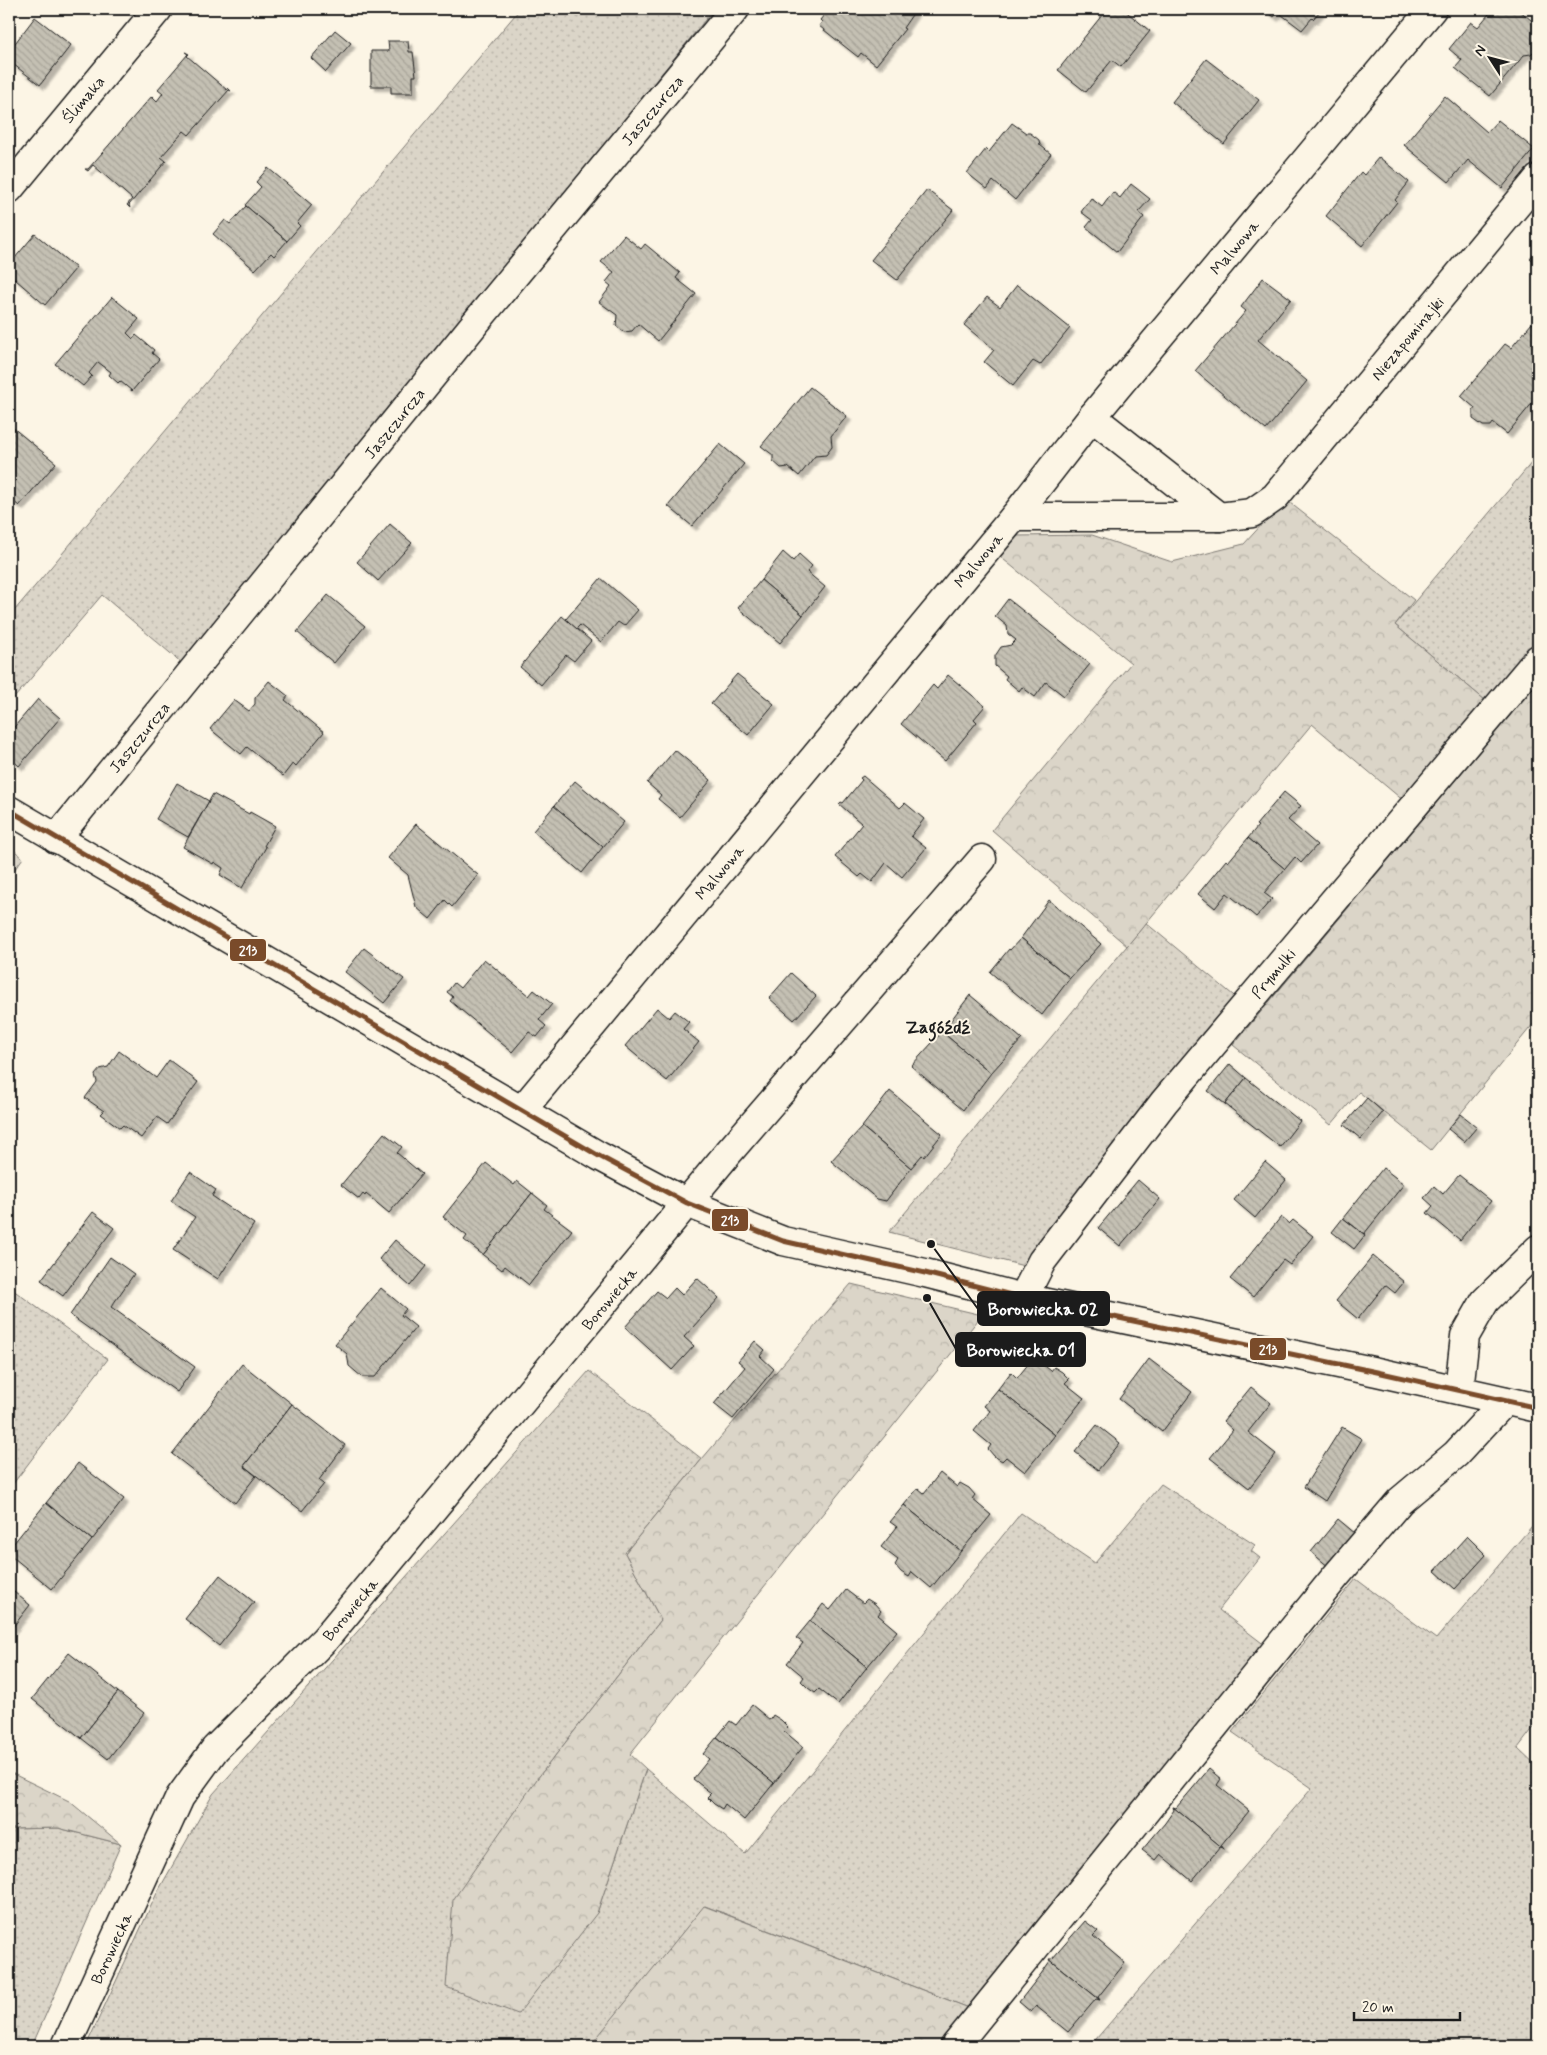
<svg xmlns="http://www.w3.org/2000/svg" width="1547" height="2055" viewBox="0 0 1547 2055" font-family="Mynerve,sans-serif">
	<defs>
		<pattern id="grass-dots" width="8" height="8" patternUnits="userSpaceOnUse" patternTransform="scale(1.25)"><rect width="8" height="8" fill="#dbd5c8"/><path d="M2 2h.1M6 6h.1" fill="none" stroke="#bbb6ab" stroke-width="1.8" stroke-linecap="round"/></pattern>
		<pattern id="forest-crowns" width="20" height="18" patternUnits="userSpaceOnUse" patternTransform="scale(1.25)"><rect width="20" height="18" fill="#dbd5c8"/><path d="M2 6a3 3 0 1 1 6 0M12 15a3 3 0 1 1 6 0" fill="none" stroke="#bbb6ab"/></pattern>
		<pattern id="building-back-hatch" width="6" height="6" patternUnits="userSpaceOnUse" patternTransform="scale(1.25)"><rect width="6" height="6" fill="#c4c0b3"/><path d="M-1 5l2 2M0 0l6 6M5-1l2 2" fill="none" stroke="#a8a499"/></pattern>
		<filter id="shadow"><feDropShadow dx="4.5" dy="4.5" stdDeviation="1" flood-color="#0004"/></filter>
	</defs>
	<rect width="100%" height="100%" fill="#fcf5e5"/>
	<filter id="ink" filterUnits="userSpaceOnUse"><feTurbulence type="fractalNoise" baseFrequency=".02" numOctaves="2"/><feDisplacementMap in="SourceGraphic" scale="10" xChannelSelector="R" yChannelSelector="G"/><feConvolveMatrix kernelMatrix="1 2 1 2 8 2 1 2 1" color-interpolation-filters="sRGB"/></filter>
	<g filter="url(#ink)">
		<!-- grass -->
		<g fill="url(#grass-dots)" stroke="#7c7872">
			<polygon points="520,9 714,9 183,664 102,595 9,704 9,617"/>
			<polygon points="1538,455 1538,641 1486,701 1395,625"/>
			<polygon points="1146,923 1239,1000 1024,1266 889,1232"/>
			<polygon points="9,1287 108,1359 9,1489"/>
			<polygon points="589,1371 702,1459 625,1553 661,1620 537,1779 597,1913 646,1769 745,1854 1021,1513 1095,1563 1161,1484 1255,1545 1251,1551 1260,1558 1219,1610 1266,1646 969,2008 705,1906 595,2042 607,2046 86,2046 157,1893 213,1794"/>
			<polygon points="1538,1519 1538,1722 1518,1748 1538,1767 1538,2046 1090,2046 1312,1788 1232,1732 1356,1579 1436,1639"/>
			<polygon points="58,1828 121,1844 32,2046 9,2046 9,1829"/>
		</g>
		<!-- forest -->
		<g fill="url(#forest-crowns)" stroke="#7c7872">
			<polygon points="1285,499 1414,600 1395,625 1486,701 1405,802 1312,724 1127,946 992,830 1131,663 998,555 1015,536 1092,535 1172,562 1244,544"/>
			<polygon points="1538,682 1538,1018 1431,1150 1359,1092 1331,1125 1233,1045"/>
			<polygon points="9,846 23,858 9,877"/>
			<polygon points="851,1284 982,1315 630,1754 646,1769 597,1913 518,2014 446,1987 453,1900 537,1779 661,1620 625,1553 702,1459"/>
			<polygon points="9,1772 69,1801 121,1844 58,1828 9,1829"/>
			<polygon points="704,1906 969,2008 937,2046 607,2046 594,2041"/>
		</g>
		<!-- building -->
		<g fill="url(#building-back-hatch)" stroke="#1c1c1c" filter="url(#shadow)">
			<polygon points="829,9 910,9 914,12 903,28 905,29 876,65 861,53 858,57 819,26 822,22 820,20"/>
			<polygon points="1107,9 1123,9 1150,31 1121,67 1112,60 1086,92 1058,70"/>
			<polygon points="1264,9 1322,9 1313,19 1312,18 1302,30 1278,12 1274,17"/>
			<polygon points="1493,9 1518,9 1538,26 1538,47 1531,54 1524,55 1490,96 1455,68 1462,60 1449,49 1471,22 1478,27"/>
			<polygon points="35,17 71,45 40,85 9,61 9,51"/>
			<polygon points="335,30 351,43 326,72 311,58"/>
			<polygon points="388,41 408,41 409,52 413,52 416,76 413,76 413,93 391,93 391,86 371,86 371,51 389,51"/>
			<polygon points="185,52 189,54 187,56 227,90 228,88 231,91 229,90 189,135 184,131 161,157 166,161 129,205 130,208 127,205 132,199 93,165 88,171 85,169 88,169 152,96 157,101 163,93 158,89 188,54"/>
			<polygon points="1206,59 1259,100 1224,144 1172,102"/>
			<polygon points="1445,96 1487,132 1498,120 1534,149 1502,188 1468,160 1449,182 1404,145"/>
			<polygon points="1012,123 1026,133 1030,133 1039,140 1040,145 1051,154 1015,200 993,181 987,189 967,173 986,149 989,152"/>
			<polygon points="1379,157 1409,182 1395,200 1397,202 1362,246 1326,216 1361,172 1364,175"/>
			<polygon points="268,168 312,205 297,223 300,226 287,241 245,205 261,187 256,182"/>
			<polygon points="1131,184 1150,199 1138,212 1144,217 1117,252 1086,227 1092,220 1081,212 1091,198 1102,207 1113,192 1120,198"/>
			<polygon points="927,190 953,210 897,280 871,260"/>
			<polygon points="246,206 287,241 274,256 271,253 255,270 213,234 225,220 230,224"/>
			<polygon points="35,234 76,268 45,305 9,274 9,265"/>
			<polygon points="624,235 641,249 645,244 680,273 676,278 696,294 658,341 638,324 632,331 624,332 616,326 617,315 599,302 611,286 606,282 614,272 601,262"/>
			<polygon points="1538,249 1538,265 1530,258"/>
			<polygon points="1263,278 1291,299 1258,340 1307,381 1266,430 1195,371 1246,311 1241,307"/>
			<polygon points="1017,285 1070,328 1040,365 1033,361 1013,386 984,362 994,350 964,325 987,297 1000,307"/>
			<polygon points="112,297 139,319 127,333 133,339 136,335 154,350 152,353 159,359 132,391 120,381 118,383 109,375 111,372 98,362 89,373 92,376 83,386 55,364"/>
			<polygon points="1532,323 1538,328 1538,396 1507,434 1493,423 1491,426 1483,426 1473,419 1473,411 1475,408 1461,396 1505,344 1511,348"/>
			<polygon points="810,387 847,416 831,436 832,447 826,455 815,456 799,476 788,467 781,468 773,461 773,455 761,446"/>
			<polygon points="12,427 56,463 19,506 9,498 9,431"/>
			<polygon points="720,444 744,464 692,526 668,506"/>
			<polygon points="390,524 412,543 378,581 357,562"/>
			<polygon points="783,552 793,561 799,554 812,566 807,572 825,587 803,615 761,580"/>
			<polygon points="601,578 638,610 624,626 618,622 601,642 580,625 576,629 566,619"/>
			<polygon points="761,580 803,615 780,643 738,608"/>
			<polygon points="328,595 365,626 334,663 297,632"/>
			<polygon points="1008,599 1090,664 1064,696 1046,682 1035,697 1022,687 1019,691 1005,679 1007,676 995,666 995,656 1001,647 1011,645 1016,640 1008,634 1007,626 995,616"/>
			<polygon points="562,616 591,641 574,661 566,655 541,685 520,667"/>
			<polygon points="737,674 774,704 748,735 711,704"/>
			<polygon points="948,675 985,706 974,719 977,722 945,761 901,724 933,685 937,689"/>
			<polygon points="269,681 288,696 285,700 324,732 296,766 293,763 283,776 247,747 241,754 210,729 234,700 249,711 255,704 255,698"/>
			<polygon points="38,699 60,718 19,766 9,757 9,733"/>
			<polygon points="675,750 711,780 680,817 658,799 661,795 647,783"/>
			<polygon points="863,776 900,808 905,803 924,819 911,836 926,848 902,877 886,863 872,882 862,874 859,877 835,857 862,824 839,804 841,802 843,803 862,780 860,778"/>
			<polygon points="575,781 624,822 603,847 554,806"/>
			<polygon points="177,783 209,801 188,837 156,819"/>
			<polygon points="1284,792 1301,806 1288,820 1317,845 1301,863 1295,857 1285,869 1248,838 1258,826 1256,825"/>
			<polygon points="213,794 249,814 250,812 275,826 264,846 266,847 242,888 220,875 223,868 214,862 213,864 183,847"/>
			<polygon points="554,806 603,847 582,873 533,831"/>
			<polygon points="416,824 478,875 452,907 445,900 430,919 416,907 408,875 388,858"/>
			<polygon points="1248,838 1285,869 1264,893 1272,899 1256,917 1227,893 1215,908 1198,894 1226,860 1228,862"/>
			<polygon points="1049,900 1101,944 1070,978 1021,938"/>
			<polygon points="1021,938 1070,978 1042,1015 990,972 1009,949 1010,950"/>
			<polygon points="364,948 404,979 384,1003 345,972"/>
			<polygon points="484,959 529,996 534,990 552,1004 539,1020 546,1026 537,1037 529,1032 512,1052 450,1001 453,997 447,992 454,983 460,988"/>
			<polygon points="791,973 816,996 794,1020 769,998"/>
			<polygon points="970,995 1022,1039 991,1073 942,1032"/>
			<polygon points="657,1008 669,1018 675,1011 689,1022 683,1029 699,1042 667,1081 625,1046"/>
			<polygon points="942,1032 991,1073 963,1110 911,1066"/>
			<polygon points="119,1051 156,1078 169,1060 198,1082 167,1124 157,1117 141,1138 123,1125 120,1128 101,1114 104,1111 85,1098 97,1082 95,1075 100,1069 108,1067"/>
			<polygon points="1230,1064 1246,1078 1225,1104 1208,1091"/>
			<polygon points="1246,1078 1300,1121 1280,1147 1225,1104"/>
			<polygon points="890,1091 942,1134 924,1157 922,1155 911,1168 862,1127"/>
			<polygon points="1367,1098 1383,1112 1361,1139 1344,1125"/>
			<polygon points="1461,1114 1477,1127 1464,1142 1448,1129"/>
			<polygon points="862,1127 911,1168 886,1201 877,1199 831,1161"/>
			<polygon points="384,1133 402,1147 397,1153 422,1174 389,1213 366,1194 365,1196 363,1194 359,1199 341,1185"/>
			<polygon points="1265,1162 1286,1180 1255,1218 1234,1200"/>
			<polygon points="486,1163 514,1185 517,1181 532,1193 483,1255 464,1240 467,1236 443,1217"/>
			<polygon points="1383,1168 1404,1184 1364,1234 1343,1218"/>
			<polygon points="190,1172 216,1190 212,1196 254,1224 218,1279 173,1250 195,1217 171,1201"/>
			<polygon points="1459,1175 1491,1201 1460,1240 1427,1213 1433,1206 1424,1198 1434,1186 1443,1194"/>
			<polygon points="1138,1180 1160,1199 1120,1246 1098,1228"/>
			<polygon points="532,1193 547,1205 544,1209 572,1230 529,1285 505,1266 502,1270 483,1255"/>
			<polygon points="93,1212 114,1228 63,1296 41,1280"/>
			<polygon points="1281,1217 1289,1224 1293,1220 1313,1236 1290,1265 1283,1260 1253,1297 1230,1279"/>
			<polygon points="1343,1218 1365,1235 1354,1249 1332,1232"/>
			<polygon points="395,1240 426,1266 410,1286 379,1259"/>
			<polygon points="1373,1256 1404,1282 1395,1293 1385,1285 1358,1319 1336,1301"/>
			<polygon points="110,1257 134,1274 111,1307 195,1367 177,1392 70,1315"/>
			<polygon points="697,1278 719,1298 684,1337 694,1346 672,1370 625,1327 657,1291 666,1298 675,1288 682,1295"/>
			<polygon points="381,1288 406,1309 401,1315 416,1327 375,1377 362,1377 349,1366 347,1354 335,1344"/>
			<polygon points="755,1341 765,1350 760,1356 774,1369 733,1419 714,1404 745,1367 738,1361"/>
			<polygon points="1034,1357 1051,1371 1054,1367 1062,1372 1069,1379 1065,1383 1084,1398 1055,1435 998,1389 1011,1372 1017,1378"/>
			<polygon points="1149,1359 1192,1392 1162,1432 1119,1399"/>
			<polygon points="242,1364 292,1404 244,1466 256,1476 235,1503 172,1454"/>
			<polygon points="1251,1387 1271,1403 1248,1432 1276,1454 1249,1488 1210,1458 1233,1430 1223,1421"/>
			<polygon points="998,1389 1055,1435 1025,1472 1006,1457 1002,1461 994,1456 988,1449 991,1445 974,1431 990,1411 984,1406"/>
			<polygon points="292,1404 345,1445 319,1480 324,1484 302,1511 244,1466"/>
			<polygon points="1097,1425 1120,1443 1098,1470 1075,1452"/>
			<polygon points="1342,1427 1362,1439 1325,1501 1304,1487"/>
			<polygon points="78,1463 124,1499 92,1540 46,1503"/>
			<polygon points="940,1473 957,1487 960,1483 969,1488 975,1495 972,1499 991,1515 961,1551 904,1505 918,1488 924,1493"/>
			<polygon points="46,1503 92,1540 52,1589 9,1554 9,1549"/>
			<polygon points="904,1505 961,1551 931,1588 912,1572 909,1577 901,1572 895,1565 898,1560 881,1547 897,1527 890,1522"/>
			<polygon points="1338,1519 1356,1534 1329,1567 1311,1552"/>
			<polygon points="1467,1536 1486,1555 1455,1589 1435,1571"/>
			<polygon points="220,1575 254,1602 219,1646 185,1619"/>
			<polygon points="9,1588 30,1605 9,1632"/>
			<polygon points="846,1590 863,1603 867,1599 875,1604 881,1611 878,1615 897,1631 867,1667 810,1621 823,1604 830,1610"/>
			<polygon points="810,1621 867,1667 838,1704 819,1689 815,1693 808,1688 801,1681 804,1677 787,1663 803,1643 796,1638"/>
			<polygon points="69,1653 118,1692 81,1738 32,1699"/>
			<polygon points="118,1692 144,1713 108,1759 81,1738"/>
			<polygon points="752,1705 770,1720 773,1715 781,1720 788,1727 784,1731 803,1747 774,1783 717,1737 730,1721 736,1725"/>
			<polygon points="717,1737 774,1783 744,1820 725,1804 722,1809 714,1804 707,1797 711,1793 693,1779 709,1759 703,1754"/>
			<polygon points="1209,1769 1221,1779 1217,1785 1249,1811 1221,1845 1224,1849 1173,1807 1176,1808"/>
			<polygon points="1173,1807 1224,1849 1220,1847 1192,1881 1160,1854 1155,1860 1142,1850 1165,1823 1174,1810"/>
			<polygon points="1085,1921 1098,1931 1093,1936 1125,1963 1098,1997 1100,2000 1049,1959 1052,1959"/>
			<polygon points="1049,1959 1100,2000 1096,1999 1068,2032 1036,2006 1031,2012 1019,2002 1041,1974 1050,1961"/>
		</g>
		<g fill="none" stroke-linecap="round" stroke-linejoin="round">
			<defs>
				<g id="minor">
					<polyline points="9,189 158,9"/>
					<polyline points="1092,417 1219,517"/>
					<polyline points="1014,517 1219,517 1252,513 1275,497 1538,179"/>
					<polyline points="9,810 599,1156 687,1203 783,1241 925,1273 1023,1298 1377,1372 1538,1408"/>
					<polyline points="56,839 481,316 735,9"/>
					<polyline points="522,1110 1014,517 1092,417 1432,9"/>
					<polyline points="1023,1298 1042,1261 1164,1102 1538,659"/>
					<polyline points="1459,1390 1465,1336 1485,1301 1538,1249"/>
					<polyline points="66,2046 180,1797 215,1749 325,1639 728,1153 982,859"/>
					<polyline points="955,2046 1336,1576 1400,1501 1456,1454 1505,1401"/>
				</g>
			</defs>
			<!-- minor casing -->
			<use href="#minor" stroke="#1c1c1c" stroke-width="31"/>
			<!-- minor -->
			<use href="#minor" stroke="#fcf5e5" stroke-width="28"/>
			<defs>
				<polyline id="bus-1" points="9,810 599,1156 687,1203 783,1241 925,1273 1023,1298 1377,1372 1538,1408"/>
			</defs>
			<!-- bus-1 casing -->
			<use href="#bus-1" stroke="#fcf5e5" stroke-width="9"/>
			<!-- bus-1 -->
			<use href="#bus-1" stroke="#7a4b2a" stroke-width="5"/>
		</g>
	</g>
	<g text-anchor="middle" stroke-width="4" stroke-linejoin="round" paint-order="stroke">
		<!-- street labels -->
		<g font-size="16" fill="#1c1c1c" stroke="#fcf5e5">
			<text transform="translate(83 99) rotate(-50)" y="6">Ślimaka</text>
			<text transform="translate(652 110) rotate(-50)" y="6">Jaszczurcza</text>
			<text transform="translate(1234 247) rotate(-50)" y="6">Malwowa</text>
			<text transform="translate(1407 338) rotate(-50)" y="6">Niezapominajki</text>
			<text transform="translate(394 423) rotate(-51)" y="6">Jaszczurcza</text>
			<text transform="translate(978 560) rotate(-50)" y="6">Malwowa</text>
			<text transform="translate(139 737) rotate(-51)" y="6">Jaszczurcza</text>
			<text transform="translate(719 872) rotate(-50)" y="6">Malwowa</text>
			<text transform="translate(1273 973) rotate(-50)" y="6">Prymulki</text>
			<text transform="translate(609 1298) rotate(-50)" y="6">Borowiecka</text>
			<text transform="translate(350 1609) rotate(-50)" y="6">Borowiecka</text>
			<text transform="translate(111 1948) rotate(-65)" y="6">Borowiecka</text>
		</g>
		<!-- neighbourhood labels -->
		<g font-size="18" font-weight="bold" fill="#1c1c1c" stroke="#fcf5e5">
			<text x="938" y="1033">Zagóźdź</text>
		</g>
	</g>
	<!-- callouts -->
	<path fill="none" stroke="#1c1c1c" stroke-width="2" d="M931 1244L978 1309M927 1298L956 1349"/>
	<g fill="#1c1c1c" stroke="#fcf5e5" stroke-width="2">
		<circle cx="931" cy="1244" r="5"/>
		<circle cx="927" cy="1298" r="5"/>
	</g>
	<g fill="#1c1c1c" stroke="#1c1c1c" stroke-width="2">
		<rect x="978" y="1292" width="131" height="33" rx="5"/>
		<rect x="956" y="1333" width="129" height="33" rx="5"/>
	</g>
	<g font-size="18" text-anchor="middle" font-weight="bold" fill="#fff">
		<text x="1043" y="1315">Borowiecka 02</text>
		<text x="1021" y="1356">Borowiecka 01</text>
	</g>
	<g stroke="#fcf5e5" stroke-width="2">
		<rect x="229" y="938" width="38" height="24" rx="5" fill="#7a4b2a"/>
		<rect x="711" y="1208" width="38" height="24" rx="5" fill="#7a4b2a"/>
		<rect x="1249" y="1337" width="38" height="24" rx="5" fill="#7a4b2a"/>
	</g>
	<g font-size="14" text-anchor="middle" font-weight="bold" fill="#fff">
		<text x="248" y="955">213</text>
		<text x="730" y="1225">213</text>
		<text x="1268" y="1354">213</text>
	</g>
	<!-- margin -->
	<rect width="1547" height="2055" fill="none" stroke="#fcf5e5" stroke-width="30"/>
	<rect x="15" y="15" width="1517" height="2025" fill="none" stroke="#1c1c1c" stroke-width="2" filter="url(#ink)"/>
	<!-- north arrow -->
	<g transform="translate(1490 58) rotate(306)" stroke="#fcf5e5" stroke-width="4" paint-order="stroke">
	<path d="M0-4L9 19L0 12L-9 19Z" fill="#1c1c1c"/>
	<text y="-8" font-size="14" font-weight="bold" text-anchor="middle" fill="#1c1c1c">N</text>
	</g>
	<!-- scale -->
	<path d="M1354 2012v8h106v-8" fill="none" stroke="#1c1c1c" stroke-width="2.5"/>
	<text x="1362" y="2012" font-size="15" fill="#1c1c1c" stroke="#fcf5e5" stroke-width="4" paint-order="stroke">20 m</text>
</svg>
